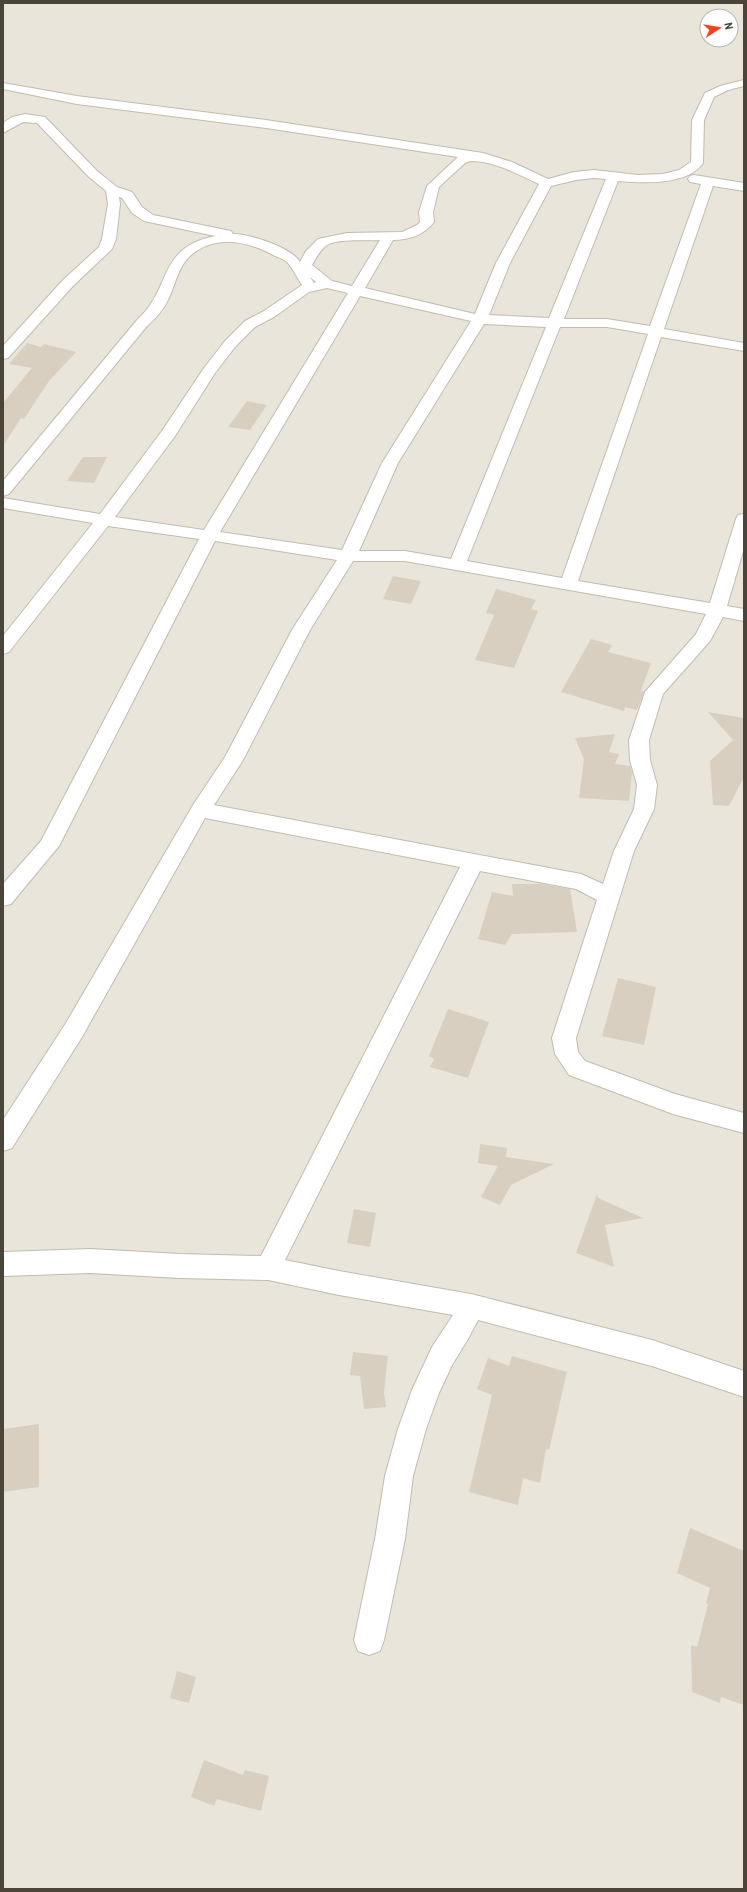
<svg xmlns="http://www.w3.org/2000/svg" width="747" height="1892" viewBox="0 0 747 1892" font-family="'Roboto Condensed',sans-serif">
	<rect width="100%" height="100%" fill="#f6f3ec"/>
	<!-- residential -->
	<path fill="#eae5da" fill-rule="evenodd" d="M3,3H744V1889H3ZM707,16H731V40H707Z"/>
	<!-- building -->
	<g fill="#d8cfc1">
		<polygon points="27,343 41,347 44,344 76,352 49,381 24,419 21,418 3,446 3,403 32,368 9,364"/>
		<polygon points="247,401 267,405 250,430 228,427"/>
		<polygon points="83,457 107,457 94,483 67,481"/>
		<polygon points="393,576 421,581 411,604 383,599"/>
		<polygon points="496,589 536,600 531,609 538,611 514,668 475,660 494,615 486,613"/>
		<polygon points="591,639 612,645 608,652 651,663 641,691 644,692 637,710 625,707 624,711 561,692"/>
		<polygon points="708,712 744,718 744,777 729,806 713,805 710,761 733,740"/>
		<polygon points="615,734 609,752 619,754 615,764 630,766 632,772 629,801 579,798 584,759 575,738"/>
		<polygon points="512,884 541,884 570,889 577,932 512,934 505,945 478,939 492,892 513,896"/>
		<polygon points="618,978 656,987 644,1045 602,1036"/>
		<polygon points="448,1009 489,1022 468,1078 430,1067 434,1059 429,1056"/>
		<polygon points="480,1144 507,1148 506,1157 554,1164 511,1185 500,1205 481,1197 498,1166 478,1163"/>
		<polygon points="597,1194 598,1198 643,1218 605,1225 614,1267 576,1253"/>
		<polygon points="354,1209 376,1213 370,1247 347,1243"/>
		<polygon points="353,1352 388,1356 384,1392 386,1407 364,1409 360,1376 350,1375"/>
		<polygon points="512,1356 567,1372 549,1450 546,1449 540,1483 523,1478 518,1505 469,1492 492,1395 477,1389 488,1358 509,1366"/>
		<polygon points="39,1424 39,1487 3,1492 3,1429"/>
		<polygon points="690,1528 744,1551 744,1705 721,1697 720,1703 692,1692 691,1645 697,1647 708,1604 706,1603 710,1588 677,1573"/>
		<polygon points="177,1671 196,1677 189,1703 170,1698"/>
		<polygon points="204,1760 243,1775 245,1770 269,1776 261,1811 217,1799 214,1806 191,1797"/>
	</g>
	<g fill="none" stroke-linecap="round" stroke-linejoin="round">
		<defs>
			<path id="street" d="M744,80V86L728,90L714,97L704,120L703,163C687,186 643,183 618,181L564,319H607L650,326L701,184L690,182L688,179L690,176L694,175L744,183V191L713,186L664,329L744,343V351L661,337L578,581L710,603L736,519L738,515L744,514V548L727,606L744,609V621L723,617L710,641L663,694L649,740L650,760L657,785L654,809L634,851L576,1038L578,1052L585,1061L675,1094L744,1113V1133L673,1114L569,1075L555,1054L552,1038L597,900L576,889L480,871L285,1260L339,1271L471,1294L652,1340L744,1371V1397L652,1366L478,1320L468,1339L452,1365L439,1393L426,1429L413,1476L405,1539L384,1640L380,1651L369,1655L358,1651L354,1640L375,1539L385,1476L398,1429L412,1390L432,1347L453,1315L339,1295L268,1280L180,1278L90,1273L3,1276V1252L90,1249L180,1254L261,1256L460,867L205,818L82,1037L12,1148L3,1151V1120L66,1023L193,805L225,757L292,630L337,560L215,541L59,846L11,904L3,906V884L41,841L199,539L108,526L9,652L3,654V636L93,523L3,508V498L100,514L162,431L204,368L225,341L245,321L264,311L302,285C297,278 293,268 287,262C284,259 277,257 273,255C248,241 214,234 190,256C178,267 175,286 168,300C163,310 156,318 147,326L9,494L3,496V481L137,320C173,288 156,248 215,236L144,221L132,213L122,198L119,197L120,204L116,239L112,249L73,286L8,358L3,359V346L63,280L99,247L102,239L108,204L106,191L89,177L37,123L23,122L3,133V123L12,117L25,114L45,117L97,171L117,187L132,192L142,207L153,215L226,230L231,231L233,234C250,234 291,247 300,262L306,251L318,239L347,233L402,232L417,225L420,222L419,212L427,186L458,157L266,128L77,104L3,89V83L77,96L266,120L483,153L512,162L548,179L574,172L594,170L638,175L663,174L679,170L691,162L692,120L705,93L720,86ZM470,161C495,161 517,174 539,184L496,263L475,314L365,288L393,240C409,240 424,235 434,222L433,212L439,187L465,163ZM594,178L606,179L549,318L489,315L510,263L551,186L576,180ZM380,240L352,286L332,281L312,265C316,258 320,250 327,245C339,238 366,241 380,240ZM310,277L316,282L314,283ZM327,288L348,293L204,530L115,517L175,436L215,373L235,347L255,327L274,317L309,292ZM360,296L471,321L382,463L342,550L220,532ZM484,324L546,327L451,559L405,551H359L398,463ZM560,327H607L648,334L562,578L467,561ZM353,561H405L706,614L696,634L645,692L629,740L630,760L637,785L634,809L614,851L603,884L581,874L214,805L243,760L310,630Z"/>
		</defs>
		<!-- street casing -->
		<use href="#street" stroke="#c2bbae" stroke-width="2"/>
		<!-- street -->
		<use href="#street" fill="#fff" fill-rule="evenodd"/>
	</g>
	<!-- border -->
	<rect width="747" height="1892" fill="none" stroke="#4b4439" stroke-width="8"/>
	<!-- north arrow -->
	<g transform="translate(719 28) rotate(78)"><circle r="19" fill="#ffffff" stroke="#b7b4b0"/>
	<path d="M0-3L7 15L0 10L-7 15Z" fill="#fc3f1d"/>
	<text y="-6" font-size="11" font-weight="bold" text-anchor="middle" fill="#4b4439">N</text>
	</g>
</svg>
